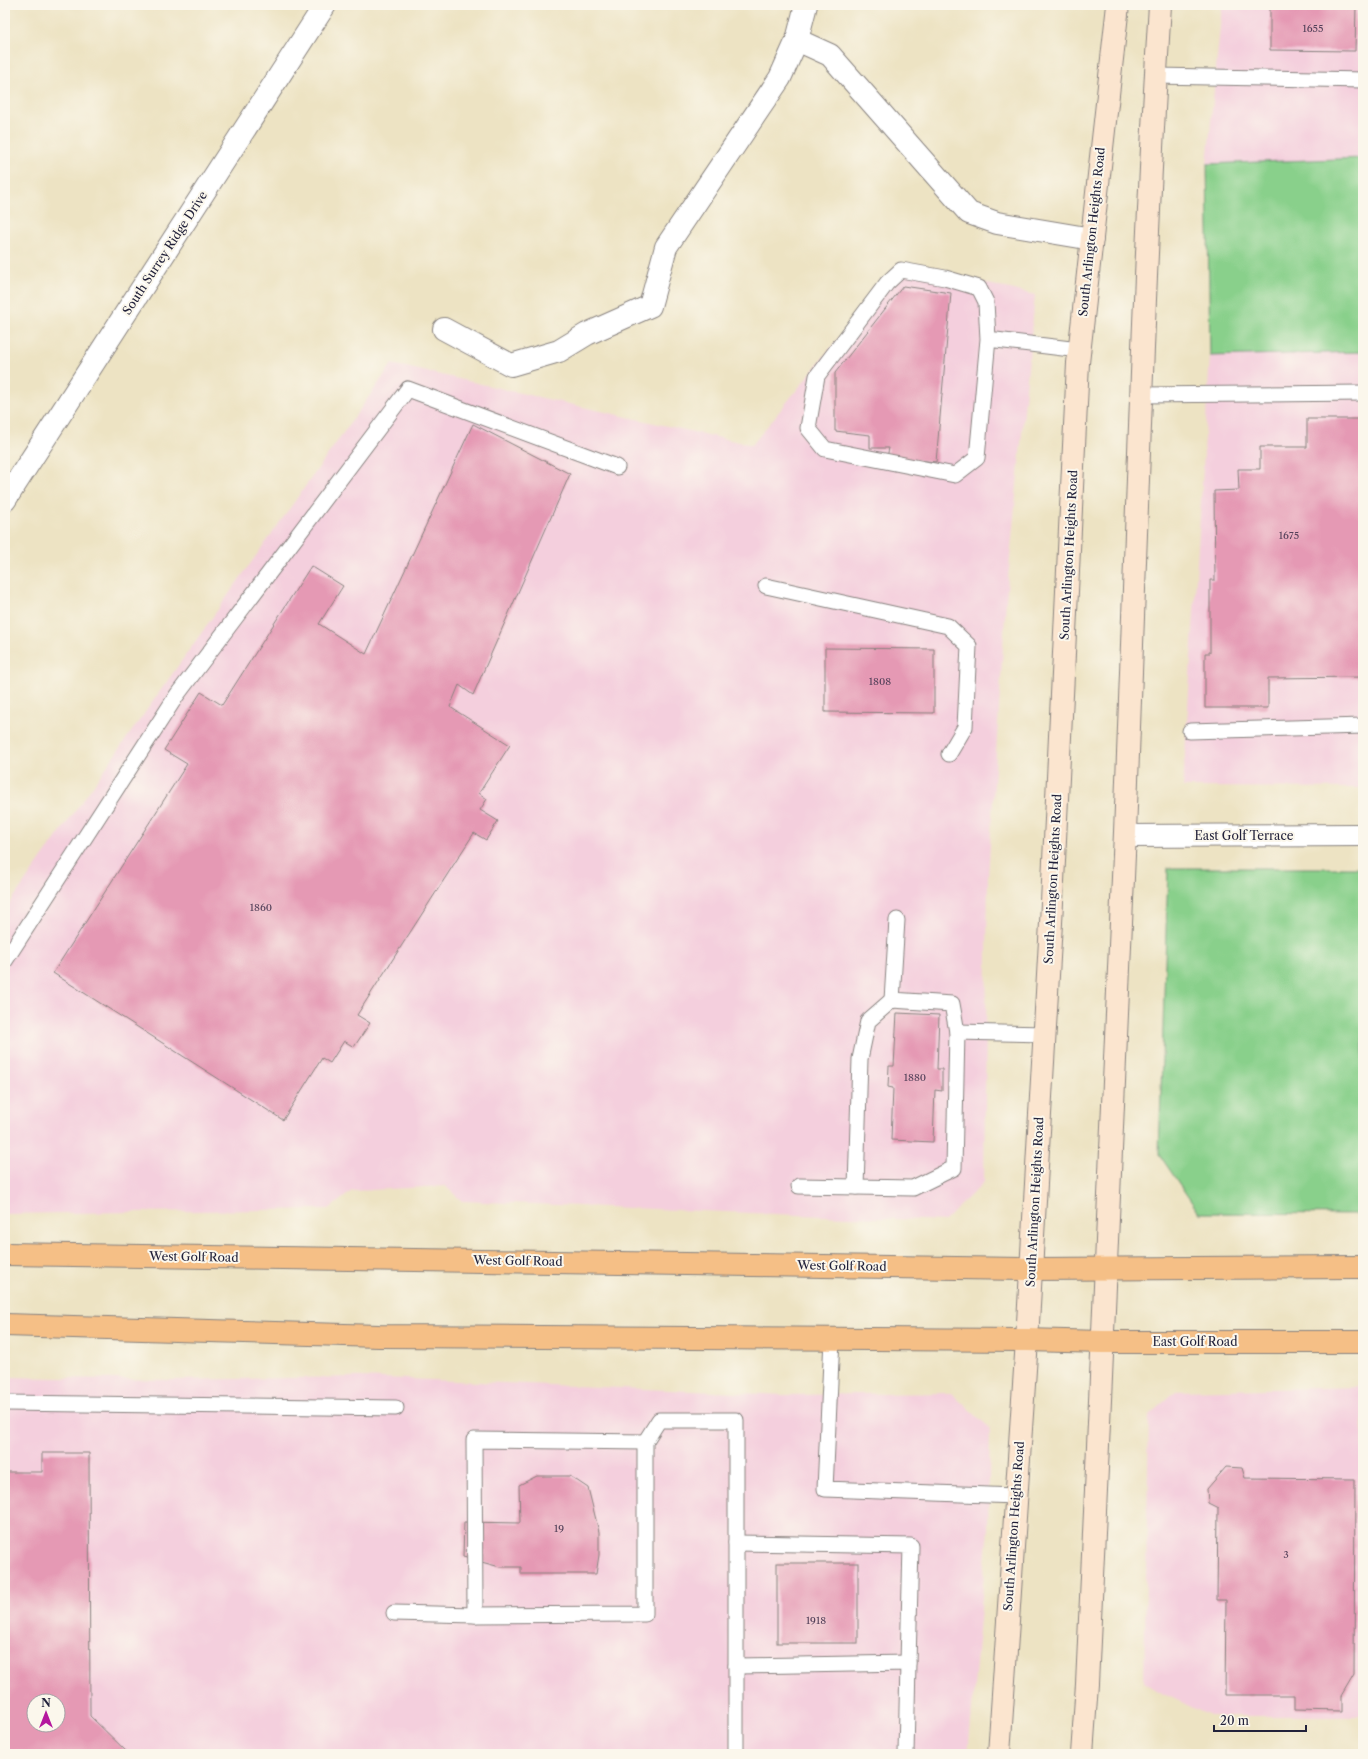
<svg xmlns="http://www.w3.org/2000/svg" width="1368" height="1759" viewBox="0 0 1368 1759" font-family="'Libre Caslon Text',serif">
	<rect width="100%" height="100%" fill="#fbf7ec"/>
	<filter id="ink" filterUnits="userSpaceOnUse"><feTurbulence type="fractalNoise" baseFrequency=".025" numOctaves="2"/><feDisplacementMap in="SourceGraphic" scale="8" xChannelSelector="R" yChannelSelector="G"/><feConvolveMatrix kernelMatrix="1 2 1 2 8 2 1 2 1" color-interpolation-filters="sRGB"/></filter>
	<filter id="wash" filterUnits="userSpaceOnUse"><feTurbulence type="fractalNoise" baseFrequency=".012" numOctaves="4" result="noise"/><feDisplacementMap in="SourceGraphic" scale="16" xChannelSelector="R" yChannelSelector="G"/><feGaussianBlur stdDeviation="0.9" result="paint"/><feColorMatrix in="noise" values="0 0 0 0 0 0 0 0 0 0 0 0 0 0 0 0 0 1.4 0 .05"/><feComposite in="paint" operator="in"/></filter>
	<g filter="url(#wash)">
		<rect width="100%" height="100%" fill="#ede3c3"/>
		<!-- built -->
		<g fill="#f4cfdd" fill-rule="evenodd">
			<polygon points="1222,5 1363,5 1363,158 1207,164"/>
			<polygon points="900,263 1035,295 1006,601 988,877 984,1182 945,1221 462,1201 445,1186 352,1191 329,1209 5,1214 5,910 392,364 752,445"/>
			<polygon points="1363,352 1363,788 1183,787 1210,356"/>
			<path d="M5,1377L172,1380L359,1377L784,1395L951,1393L990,1428L988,1529L968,1754H5ZM34,1701H58V1725H34Z"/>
			<polygon points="1363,1387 1363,1716 1210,1716 1160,1692 1144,1682 1149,1415 1176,1391"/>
		</g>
		<!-- green -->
		<g fill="#89d08b" stroke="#567963">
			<polygon points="1363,158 1363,352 1210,356 1207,164"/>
			<polygon points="1168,868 1363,868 1363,1214 1199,1213 1159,1154"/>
		</g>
		<g id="blocks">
			<!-- building -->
			<g fill="#e599b4" fill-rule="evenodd">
				<polygon points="1270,5 1356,5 1355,51 1270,50"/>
				<polygon points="903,286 951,293 936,462 887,457 889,448 870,448 870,435 835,431 835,373"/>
				<polygon points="1307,419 1363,419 1363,677 1268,678 1268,708 1205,708 1205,653 1210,653 1210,580 1215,580 1214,491 1239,490 1238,469 1260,469 1260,447 1307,447"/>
				<polygon points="473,424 570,474 473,695 459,685 450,707 510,745 479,793 487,799 480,810 498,821 486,840 474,833 357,1015 370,1023 354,1047 344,1041 330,1063 322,1058 283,1120 53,973 187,764 164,750 201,692 222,705 311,566 343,586 319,624 366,654"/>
				<polygon points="825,648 934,649 934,713 825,712"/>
				<polygon points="897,1013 939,1015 937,1069 942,1069 942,1091 935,1090 933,1142 891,1140 893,1088 888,1087 889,1066 894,1066"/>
				<path d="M42,1453H89L90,1716L129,1754H5V1472H42ZM34,1701H58V1725H34Z"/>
				<polygon points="1226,1467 1242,1468 1245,1478 1355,1479 1354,1675 1341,1697 1341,1710 1295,1709 1295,1695 1225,1695 1226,1600 1217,1600 1218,1508 1208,1503 1207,1489"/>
				<polygon points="537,1476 570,1476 588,1488 599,1532 599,1555 596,1574 521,1574 521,1567 500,1567 463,1557 464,1522 520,1523 519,1485"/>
				<rect x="777" y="1563" width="81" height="80"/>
			</g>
		</g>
	</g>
	<g filter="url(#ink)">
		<use href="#blocks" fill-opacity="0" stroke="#88827f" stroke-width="1"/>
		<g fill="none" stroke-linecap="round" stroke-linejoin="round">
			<defs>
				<g id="service">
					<polyline points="1155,76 1363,80"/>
					<polyline points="988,339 986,302 979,288 945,278 901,270 887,283 817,376 808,428 825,449 955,475 977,458 988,339 1079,350"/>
					<polyline points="1141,395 1363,393"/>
					<polyline points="766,586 948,626 969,646 965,727 949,754"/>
					<polyline points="1190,731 1363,726"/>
					<polyline points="897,920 892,1000 952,1004 957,1032"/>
					<polyline points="5,961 177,695 408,389 617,467"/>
					<polyline points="799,1186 913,1188 954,1168 957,1032 1045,1034"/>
					<polyline points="856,1187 860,1059 868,1021 892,1000"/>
					<polyline points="832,1339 825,1489 1016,1496"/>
					<polyline points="5,1403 396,1408"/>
					<polyline points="736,1543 911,1546 908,1663"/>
					<polyline points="394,1613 475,1615 645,1614 645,1442 659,1420 736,1420 736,1754"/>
					<polyline points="475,1615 474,1440 645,1442"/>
					<polyline points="736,1666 908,1663 906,1754"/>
				</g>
				<g id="minor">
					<polyline points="797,40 830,55 969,213 997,223 1092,239"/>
					<polyline points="444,329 511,365 559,351 587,334 650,306 666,247 780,78 797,40 806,5"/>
					<polyline points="5,500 325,5"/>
					<polyline points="1125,836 1363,835"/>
				</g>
				<g id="secondary">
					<polyline points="999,1754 1027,1340 1051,923 1078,363 1118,5"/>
					<path d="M1082,1754L1087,1684C1100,1400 1114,1116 1125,832C1136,556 1143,280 1160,5"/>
				</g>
				<g id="primary">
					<polyline points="5,1254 1031,1269 1363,1267"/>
					<polyline points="5,1325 379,1336 1027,1340 1103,1342 1363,1342"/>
				</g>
			</defs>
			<!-- service casing -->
			<use href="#service" stroke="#88827f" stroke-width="17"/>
			<!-- minor casing -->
			<use href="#minor" stroke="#88827f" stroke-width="24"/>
			<!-- secondary casing -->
			<use href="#secondary" stroke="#88827f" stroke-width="24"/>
			<!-- primary casing -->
			<use href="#primary" stroke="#88827f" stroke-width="24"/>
			<!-- service -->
			<use href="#service" stroke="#fff" stroke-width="15"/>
			<!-- minor -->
			<use href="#minor" stroke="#fff" stroke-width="22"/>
			<!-- secondary -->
			<use href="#secondary" stroke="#fbe5cf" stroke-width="22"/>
			<!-- primary -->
			<use href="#primary" stroke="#f5bf86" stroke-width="22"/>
		</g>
	</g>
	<g text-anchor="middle" stroke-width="4" stroke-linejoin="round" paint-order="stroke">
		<!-- number labels -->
		<g font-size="10" fill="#534059">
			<text x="1313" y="32">1655</text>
			<text x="1289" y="539">1675</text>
			<text x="880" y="685">1808</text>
			<text x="261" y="911">1860</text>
			<text x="915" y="1081">1880</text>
			<text x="559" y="1532">19</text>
			<text x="1286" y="1558">3</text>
			<text x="816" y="1624">1918</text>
		</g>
		<!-- street labels -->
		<g font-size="12" fill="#22223b" stroke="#fbf7ec">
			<text transform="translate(1092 232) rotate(-84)" y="4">South Arlington Heights Road</text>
			<text transform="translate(165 253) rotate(-57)" y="4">South Surrey Ridge Drive</text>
			<text transform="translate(1069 555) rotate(-87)" y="4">South Arlington Heights Road</text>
			<text x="1244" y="840">East Golf Terrace</text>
			<text transform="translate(1053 879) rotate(-87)" y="4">South Arlington Heights Road</text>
			<text transform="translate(1035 1202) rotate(-87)" y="4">South Arlington Heights Road</text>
			<text transform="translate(194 1257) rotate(1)" y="4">West Golf Road</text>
			<text transform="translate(518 1261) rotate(1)" y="4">West Golf Road</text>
			<text transform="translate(842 1266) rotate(1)" y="4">West Golf Road</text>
			<text x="1195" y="1346">East Golf Road</text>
			<text transform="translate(1014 1526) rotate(-86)" y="4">South Arlington Heights Road</text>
		</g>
	</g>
	<!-- margin -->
	<rect width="1368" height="1759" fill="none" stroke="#fbf7ec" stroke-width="20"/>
	<!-- north arrow -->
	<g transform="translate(46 1713)"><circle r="19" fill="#fbf7ec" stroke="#a4a2a5"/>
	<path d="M0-3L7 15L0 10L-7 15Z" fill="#b5179e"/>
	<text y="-6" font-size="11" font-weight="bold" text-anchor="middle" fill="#22223b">N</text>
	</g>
	<!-- scale -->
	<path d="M1214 1725v6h92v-6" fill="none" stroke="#22223b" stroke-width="2"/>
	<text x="1220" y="1725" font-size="12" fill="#22223b" stroke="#fbf7ec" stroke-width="3" paint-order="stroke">20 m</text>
</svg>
